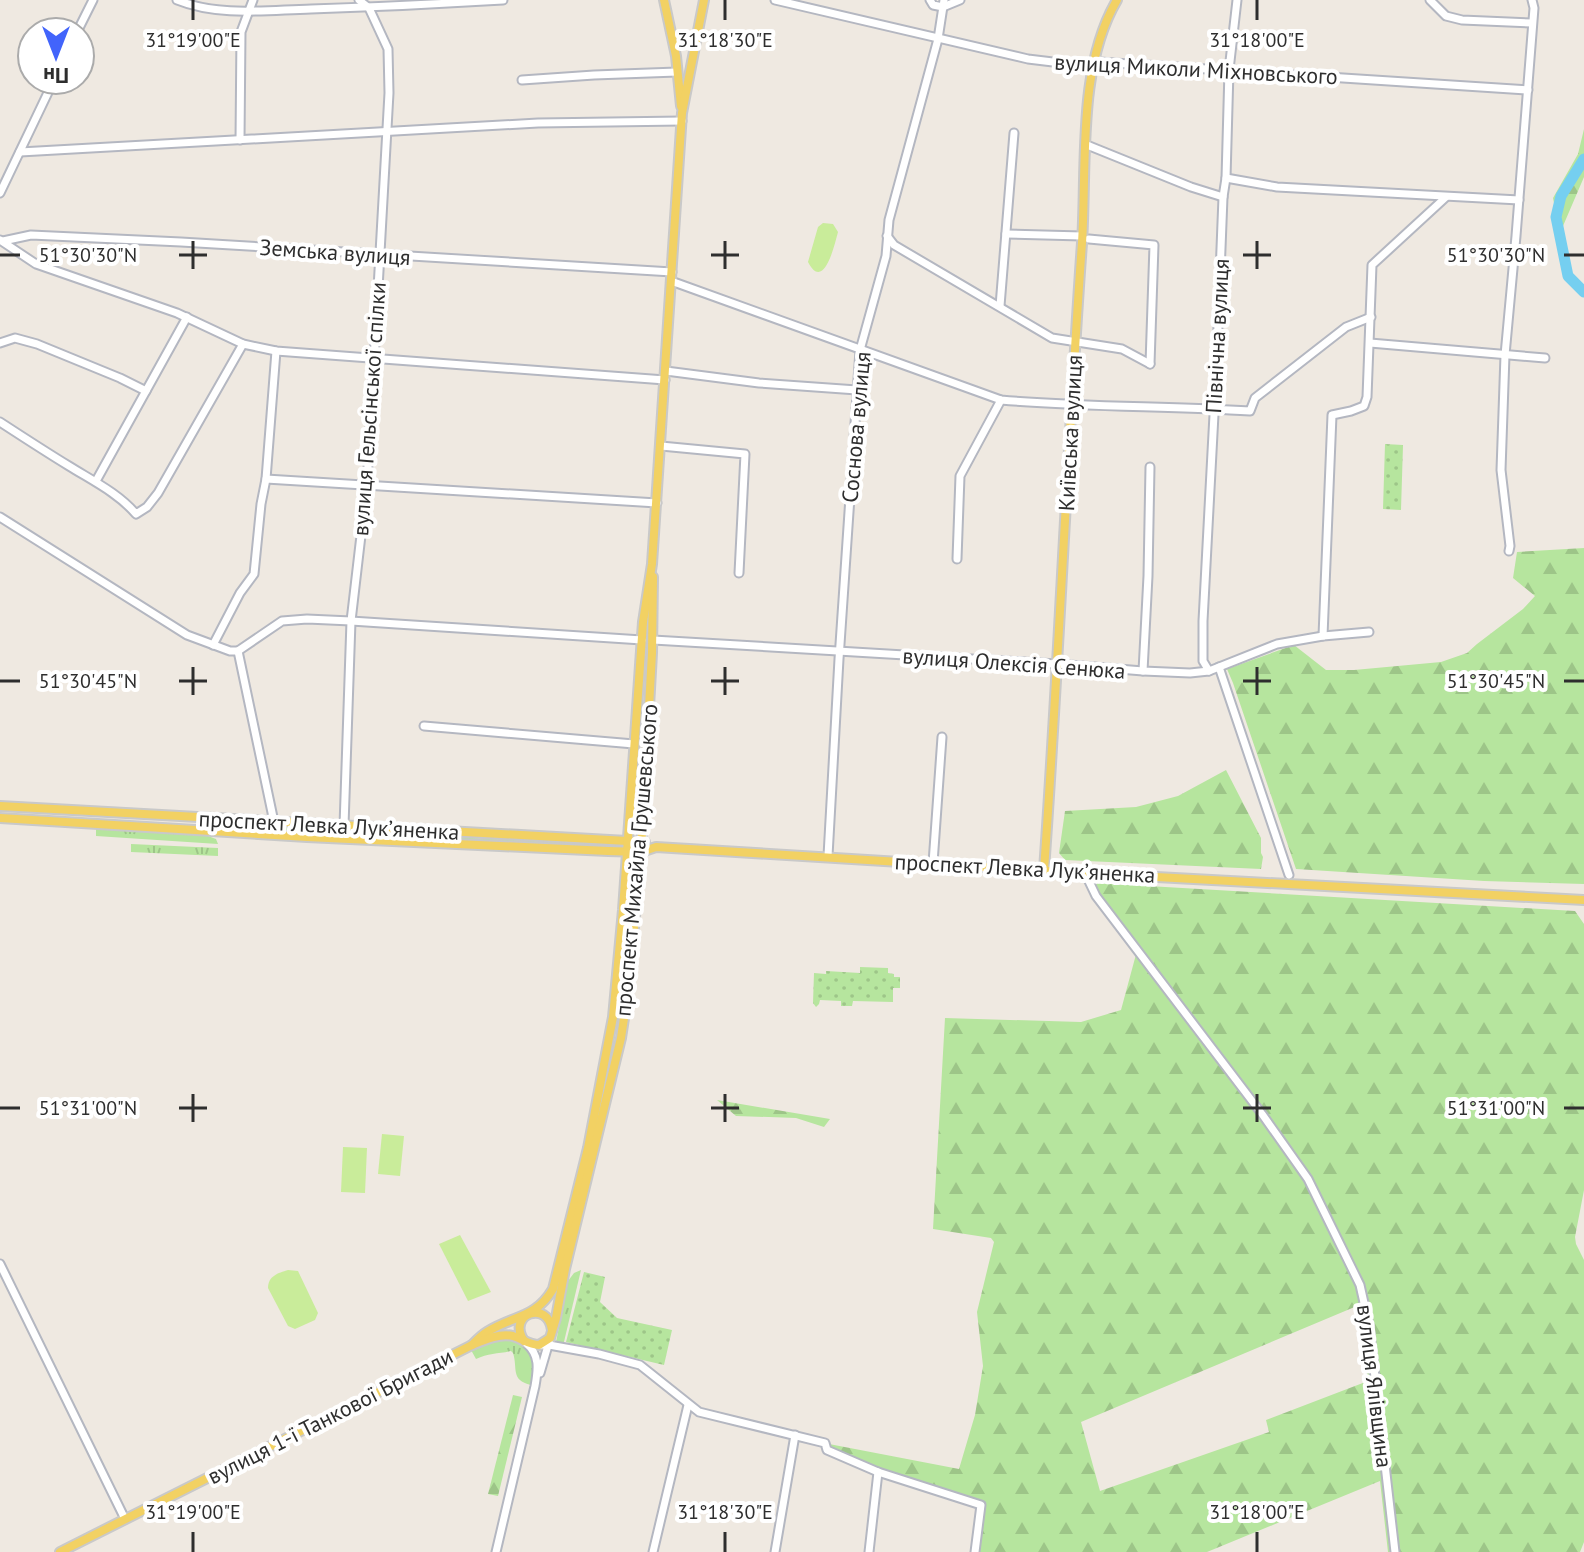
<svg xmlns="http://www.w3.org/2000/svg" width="1584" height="1552" viewBox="0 0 1584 1552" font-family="'PT Sans',sans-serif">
	<defs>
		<pattern id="grass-tufts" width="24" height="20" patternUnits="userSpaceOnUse" patternTransform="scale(2)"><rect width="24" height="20" fill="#b6e59e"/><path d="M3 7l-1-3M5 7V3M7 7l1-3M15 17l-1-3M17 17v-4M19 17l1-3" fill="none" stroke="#9dc588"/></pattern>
		<pattern id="forest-firs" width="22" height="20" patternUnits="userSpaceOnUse" patternTransform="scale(2)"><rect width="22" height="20" fill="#b6e59e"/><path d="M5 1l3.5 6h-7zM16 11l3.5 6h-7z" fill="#9dc588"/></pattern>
		<pattern id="park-dots" width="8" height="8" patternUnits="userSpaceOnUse" patternTransform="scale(2)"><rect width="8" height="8" fill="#b6e59e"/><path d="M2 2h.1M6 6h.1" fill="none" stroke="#9dc588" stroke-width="1.8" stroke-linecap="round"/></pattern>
	</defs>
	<rect width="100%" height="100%" fill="#efe9e1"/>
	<!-- grass -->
	<g fill="url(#grass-tufts)">
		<polygon points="265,827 606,845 606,846 265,829"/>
		<polygon points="96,829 208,836 216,839 218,844 96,836"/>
		<polygon points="131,844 218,848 218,856 131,852"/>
		<polygon points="581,1270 563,1346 556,1342 568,1281 574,1273"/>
		<path d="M506,1338C534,1345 537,1360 531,1385C510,1380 518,1368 513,1353L511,1351C498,1354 488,1353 476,1359L471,1350L497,1339Z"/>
	</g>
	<!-- forest -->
	<g fill="url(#forest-firs)" fill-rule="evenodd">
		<polygon points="1584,129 1584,177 1560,233 1553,198 1578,154"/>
		<polygon points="1584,548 1584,884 1484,881 1296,869 1233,683 1227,669 1294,645 1326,670 1354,670 1441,662 1467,653 1477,644 1523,609 1535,596 1513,578 1517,552"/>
		<polygon points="1226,770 1261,838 1261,853 1263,857 1261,869 1065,860 1059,853 1065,811 1136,807 1178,796"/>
		<path d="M1097,883L1575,911L1584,924V1190L1575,1237L1576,1244L1584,1260V1542L1580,1552H1388L1380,1481L1207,1552H976L979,1501C947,1491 847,1466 829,1444L959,1469L975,1415L983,1366L977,1312L994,1242L991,1238L933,1229L945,1018L1081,1022L1121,1010L1138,947L1093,890ZM1357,1306L1368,1381L1266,1420L1269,1432L1100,1491L1081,1422Z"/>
		<polygon points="717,1100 830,1119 824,1127 796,1118 736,1116"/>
		<polygon points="513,1395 522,1397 498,1496 488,1494"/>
	</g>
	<!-- park -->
	<g fill="url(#park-dots)">
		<polygon points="1385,444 1403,445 1401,510 1383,509"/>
		<polygon points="860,967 888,968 888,973 894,974 894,977 900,977 900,988 893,988 893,1002 853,1001 852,1006 841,1006 841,1001 820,1000 819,1004 816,1007 813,1003 814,973 826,974 826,971 860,973"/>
		<polygon points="584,1272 605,1277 600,1302 617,1318 672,1330 664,1365 566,1342"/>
	</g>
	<!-- pitch -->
	<g fill="#c9ec9a">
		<path d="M823,223L833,224L838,232C835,243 824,293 808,262L818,227Z"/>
		<polygon points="382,1134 404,1136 400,1176 378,1174"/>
		<polygon points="343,1147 367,1148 365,1193 341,1192"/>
		<polygon points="460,1235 491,1292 468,1301 439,1244"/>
		<path d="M288,1270L298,1271L318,1313L315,1320L295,1329L288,1326L268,1288C268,1276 278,1273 288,1270Z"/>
	</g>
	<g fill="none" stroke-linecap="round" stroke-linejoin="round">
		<!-- river -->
		<polyline stroke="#75cff0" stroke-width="11" points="1584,159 1561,196 1556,217 1568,276 1584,292"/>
		<defs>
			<g id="minor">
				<path d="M177,0C219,17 267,10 311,9C375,7 439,4 503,0"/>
				<polyline points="775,0 1028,59 1086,66 1099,62 1528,90"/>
				<polyline points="930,0 933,5 943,7 960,0"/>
				<polyline points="1430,0 1446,16 1462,20 1532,23"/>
				<polyline points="77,32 93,0"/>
				<polyline points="522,80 594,75 677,72"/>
				<polyline points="240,140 241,32 253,0"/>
				<polyline points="1087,145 1191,187 1223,197"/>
				<polyline points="20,152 538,123 682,121"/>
				<polyline points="1226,178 1277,187 1519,200"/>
				<polyline points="0,193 54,80"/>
				<polyline points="1006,234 1082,236"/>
				<polyline points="887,236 894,245 1052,338 1122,349 1150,364"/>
				<polyline points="1089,239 1154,245 1150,364"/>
				<polyline points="0,240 36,264 177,313 243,344 276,351 665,380"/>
				<polyline points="3,241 31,235 181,242 672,272"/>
				<path d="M671,281L1001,400C1084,407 1167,406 1250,411L1255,398L1346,327L1371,317"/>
				<polyline points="1000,306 1014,133"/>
				<polyline points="0,343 15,338 37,344 120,378 146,391"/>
				<polyline points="1370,343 1545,358"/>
				<polyline points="666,371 759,383 857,390"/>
				<path d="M0,422C23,437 46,452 69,466C93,481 118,493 136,514L147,507L158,493L243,344"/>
				<polyline points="661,446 745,454 739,573"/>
				<polyline points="266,479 657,503"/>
				<polyline points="96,481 187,317"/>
				<polyline points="0,517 187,635 230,651 238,651"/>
				<polyline points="1509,551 1510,546 1501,470 1505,355 1516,236 1534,8 1532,0"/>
				<polyline points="957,559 960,476 1001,400"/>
				<polyline points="1323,636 1332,415 1351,411 1364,406 1367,397 1372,265 1446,197"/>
				<polyline points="653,640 1057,664 1143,671 1190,673 1209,671 1277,644 1323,636 1369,632"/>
				<polyline points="213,645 240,593 254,574 261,504 266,479 276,351"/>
				<polyline points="1219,667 1289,875"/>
				<polyline points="1143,671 1148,576 1150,467"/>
				<polyline points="1209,671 1203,661 1203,621 1216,377 1223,197 1226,178 1229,70 1237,0"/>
				<polyline points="424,726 634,744"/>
				<polyline points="274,822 238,651 282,621 307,619 351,621 642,640"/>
				<polyline points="344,826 351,621 367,484 389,93 388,49 369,8 359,0"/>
				<polyline points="828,856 839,659 860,350 886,256 889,220 938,39 944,0"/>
				<polyline points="933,863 942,737"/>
				<polyline points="1085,873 1096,896 1262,1114 1308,1179 1360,1285 1369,1325 1395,1552"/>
				<polyline points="0,1264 125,1519"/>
				<polyline points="540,1345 549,1345 599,1354 640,1365 699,1412 825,1443 827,1450 878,1472 981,1505 975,1552"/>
				<polyline points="540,1373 549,1342"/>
				<path d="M496,1552L535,1386C538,1369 540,1355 526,1343"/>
				<polyline points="653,1552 688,1405"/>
				<polyline points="775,1552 795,1435"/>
				<polyline points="869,1552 878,1472"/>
			</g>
			<g id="major">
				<polyline points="664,0 676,56 681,106"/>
				<polyline points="0,806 645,842"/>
				<polyline points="0,818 307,837 608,851 641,852 656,847 1064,872 1584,900"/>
				<path d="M1044,870C1059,661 1067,452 1082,243C1087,165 1077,68 1117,0"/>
				<path d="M524,1341C506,1314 548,1299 552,1330"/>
				<path d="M472,1345C477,1340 482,1335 487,1332C514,1315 535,1319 553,1289L588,1148L613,1017L623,910L643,622L652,564L682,113L704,0"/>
				<path d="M60,1552L472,1345C484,1340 499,1333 513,1336C523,1339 529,1345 539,1345L550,1338L556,1318L565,1269L621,1038L628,992L641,852L652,653L653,577"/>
			</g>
		</defs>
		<!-- minor casing -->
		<use href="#minor" stroke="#b4b7c1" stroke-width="11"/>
		<!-- major casing -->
		<use href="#major" stroke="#c9c9c9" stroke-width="12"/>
		<!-- minor -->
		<use href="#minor" stroke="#fff" stroke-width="7"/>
		<!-- major -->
		<use href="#major" stroke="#f2d163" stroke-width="8"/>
	</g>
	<!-- ticks -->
	<path fill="none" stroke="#2e2e2e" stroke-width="3" d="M193,0V20M725,0V20M1257,0V20M193,241V269M725,241V269M1257,241V269M0,255H20M179,255H207M711,255H739M1243,255H1271M1564,255H1584M193,667V695M725,667V695M1257,667V695M0,681H20M179,681H207M711,681H739M1243,681H1271M1564,681H1584M193,1094V1122M725,1094V1122M1257,1094V1122M0,1108H20M179,1108H207M711,1108H739M1243,1108H1271M1564,1108H1584M193,1532V1552M725,1532V1552M1257,1532V1552"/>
	<g text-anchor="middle" stroke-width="8" stroke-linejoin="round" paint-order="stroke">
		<!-- street labels -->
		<g font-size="22" fill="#2e2e2e" stroke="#fff">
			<text transform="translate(1196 69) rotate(3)" y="8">вулиця Миколи Міхновського</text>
			<text transform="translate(335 252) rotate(4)" y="8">Земська вулиця</text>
			<text transform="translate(1217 336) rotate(-87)" y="8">Північна вулиця</text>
			<text transform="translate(369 409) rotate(-86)" y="8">вулиця Гельсінської спілки</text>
			<text transform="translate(856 427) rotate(-85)" y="8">Соснова вулиця</text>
			<text transform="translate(1070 433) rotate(-87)" y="8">Київська вулиця</text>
			<text transform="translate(1014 663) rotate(4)" y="8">вулиця Олексія Сенюка</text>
			<text transform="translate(329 825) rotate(3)" y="8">проспект Левка Лукʼяненка</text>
			<text transform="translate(636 860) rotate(-85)" y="8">проспект Михайла Грушевського</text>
			<text transform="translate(1025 868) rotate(3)" y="8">проспект Левка Лукʼяненка</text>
			<text transform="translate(1375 1386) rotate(83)" y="8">вулиця Ялівщина</text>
			<text transform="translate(330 1416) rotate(-27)" y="8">вулиця 1-ї Танкової Бригади</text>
		</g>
	</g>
	<g font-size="20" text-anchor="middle" fill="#2e2e2e" stroke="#fff" stroke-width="8" stroke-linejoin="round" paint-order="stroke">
		<text x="193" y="47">31°19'00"E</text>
		<text x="725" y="47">31°18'30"E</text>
		<text x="1257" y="47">31°18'00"E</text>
		<text x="1496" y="262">51°30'30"N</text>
		<text x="88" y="262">51°30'30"N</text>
		<text x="1496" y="688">51°30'45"N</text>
		<text x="88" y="688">51°30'45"N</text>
		<text x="88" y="1115">51°31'00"N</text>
		<text x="1496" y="1115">51°31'00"N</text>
		<text x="193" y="1519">31°19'00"E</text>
		<text x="725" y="1519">31°18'30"E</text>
		<text x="1257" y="1519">31°18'00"E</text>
	</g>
	<!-- north arrow -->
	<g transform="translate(56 56) rotate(180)"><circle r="38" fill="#ffffff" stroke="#ababab" stroke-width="2"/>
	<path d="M0-6L14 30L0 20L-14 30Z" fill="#4264fb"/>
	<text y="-12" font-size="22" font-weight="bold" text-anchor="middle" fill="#2e2e2e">Пн</text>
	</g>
</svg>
